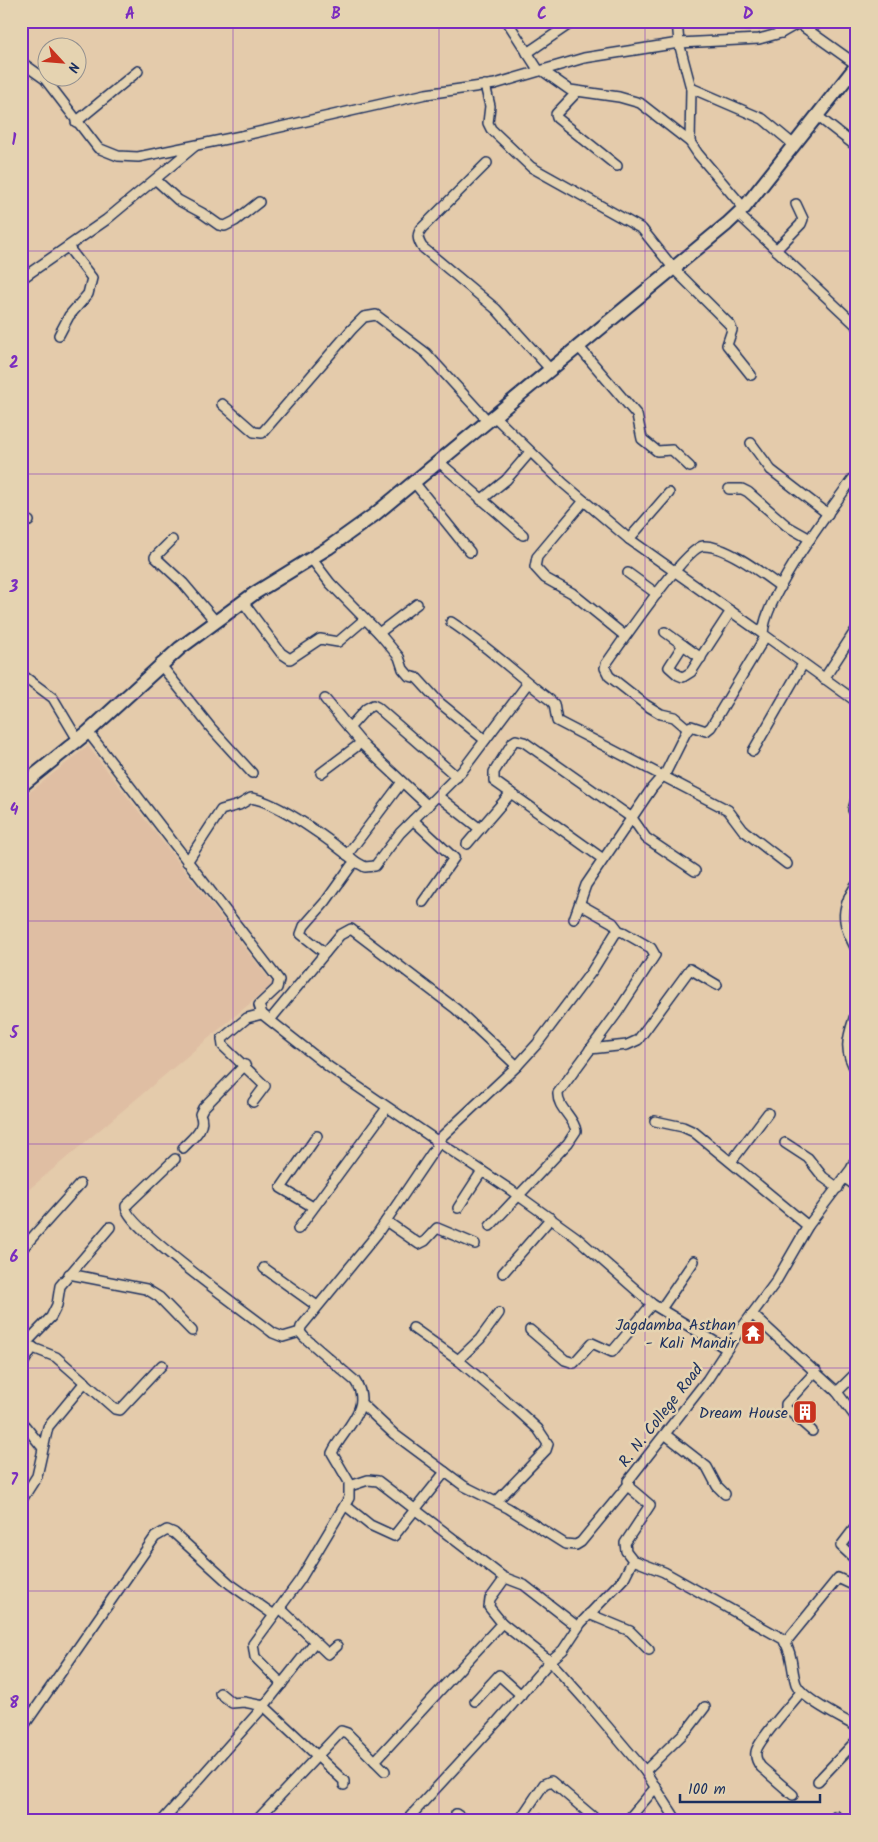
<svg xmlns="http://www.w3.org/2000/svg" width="878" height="1842" font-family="Kalam,sans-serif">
<rect width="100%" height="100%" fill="#e4cbab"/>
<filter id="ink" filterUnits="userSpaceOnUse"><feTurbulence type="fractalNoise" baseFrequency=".02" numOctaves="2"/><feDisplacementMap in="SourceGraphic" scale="10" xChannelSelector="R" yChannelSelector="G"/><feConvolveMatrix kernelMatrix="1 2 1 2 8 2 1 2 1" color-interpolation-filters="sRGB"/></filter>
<g filter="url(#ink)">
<polygon fill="#dfbea3" points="88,746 273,984 21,1196 21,799"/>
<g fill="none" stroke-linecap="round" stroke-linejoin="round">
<defs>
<g id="minor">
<polyline points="507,21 539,71"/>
<polyline points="677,21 679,43 691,88 690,142 698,154 744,208"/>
<polyline points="776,21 781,33"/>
<polyline points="798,23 857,65"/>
<polyline points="527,53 574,21"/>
<polyline points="21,62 45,79 98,148 118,156 138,157 241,136 426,94 495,84 584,58 679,43 759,39 781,33 802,21"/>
<polyline points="543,71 570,90 619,97 640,103 690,142"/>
<polyline points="485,85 490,106 488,123 491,129 531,167 642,229 674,269 730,325 732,330 727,345 751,375"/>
<polyline points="691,88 763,119 793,144"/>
<polyline points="577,92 556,114 557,118 617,166"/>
<polyline points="816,115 857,147"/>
<polyline points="76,122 138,71"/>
<path d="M 487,163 L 422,228 C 416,235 418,240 422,247 L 496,309 L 550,369"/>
<polyline points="156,180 178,200 202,213 219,225 225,226 235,221 259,202"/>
<polyline points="738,214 857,326"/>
<polyline points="776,250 801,224 803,219 796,204"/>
<polyline points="21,279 106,220 195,146"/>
<polyline points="59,335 69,316 88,294 92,278 68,247"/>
<polyline points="578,346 637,415 642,439 657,451 672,450 690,467"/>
<polyline points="222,404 254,432 262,433 352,329 364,317 376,315 426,353 488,421"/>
<polyline points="494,416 563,483 629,539 763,634"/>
<polyline points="751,443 771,470 828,514"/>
<polyline points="438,461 523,535"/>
<path d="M 857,473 C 832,508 765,594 763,634 L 857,702"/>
<polyline points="413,481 470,552"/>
<polyline points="729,489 742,489 748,492 787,526 810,539"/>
<polyline points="481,500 506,480 530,452"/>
<polyline points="584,501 537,557 535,567 545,578 572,593 625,636"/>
<polyline points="21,518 29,521"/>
<polyline points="629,539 669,493"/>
<polyline points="172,540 155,557 183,583 216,622"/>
<polyline points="311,558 330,583 379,633 399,657 403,669 409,676 417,678 440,703 485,740"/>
<polyline points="628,573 657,594"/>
<polyline points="243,602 281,653 290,659 320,639 338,642 365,619"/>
<path d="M 451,622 C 486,645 516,674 550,700 L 554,704 L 557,721 L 728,810 L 743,830 L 787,864"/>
<polyline points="665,632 701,658"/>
<polyline points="379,633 417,604"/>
<polyline points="683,645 669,667 678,675 683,677 691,672 731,611"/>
<polyline points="160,664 211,728 252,773"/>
<polyline points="21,674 53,698 78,740"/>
<polyline points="824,679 857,628"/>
<polyline points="325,699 365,747 428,806"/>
<polyline points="349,728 366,709 373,705 377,707 457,777"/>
<path d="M 688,729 L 674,717 L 661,714 L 646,705 L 609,676 L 605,668 L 606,664 C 619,646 686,547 703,546 C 726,545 763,574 781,587"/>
<path d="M 88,732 L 279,980 L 277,988 L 259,1005 L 262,1014 L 329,1067 L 437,1141 L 436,1147 L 377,1234 L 301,1327 L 300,1332 L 304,1337 L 355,1381 C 374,1408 343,1429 332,1453 L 349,1482 L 349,1498 L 300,1580 L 253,1644 L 255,1657 L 282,1684"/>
<polyline points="753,751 803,664"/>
<polyline points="321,773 361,743"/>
<polyline points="438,796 480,829"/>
<polyline points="857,796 853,810 857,817"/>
<polyline points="413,820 454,858 423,902"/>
<polyline points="467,844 511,793"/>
<polyline points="347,855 402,782"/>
<polyline points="603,859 494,781 494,772 513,742 516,740 524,742 632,818 646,838 695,871"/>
<path d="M 187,862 L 221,810 L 239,805 L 251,798 C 279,802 334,843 356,862"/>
<path d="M 857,884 C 838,911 843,924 857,951"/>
<polyline points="849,897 857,903"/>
<polyline points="581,905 613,923 619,931"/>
<polyline points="574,919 586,885 652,788 666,772 686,732 691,726 706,731 711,727 765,637"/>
<polyline points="325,953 301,934 304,926 326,901 351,866 356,862 365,867 375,866 400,833 462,771 528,683"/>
<path d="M 857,1009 C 849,1035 841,1048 857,1072"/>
<polyline points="270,1020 340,935 351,929 456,1009 517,1066"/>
<polyline points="590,1049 627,1045 638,1040 690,969 717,985"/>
<polyline points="253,1102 265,1086 223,1046 222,1039 247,1018 262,1014"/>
<polyline points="655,1121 683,1127 694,1132 808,1226"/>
<polyline points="785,1143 808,1158 823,1177 838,1188"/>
<path d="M 183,1148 C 192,1138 207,1128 200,1114 L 203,1108 L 245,1065"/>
<path d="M 175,1159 L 129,1203 L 126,1206 C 123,1225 252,1316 273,1333 L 283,1337 L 300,1332"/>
<polyline points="731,1162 768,1113"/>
<polyline points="845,1178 857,1187"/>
<polyline points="313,1207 281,1188 317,1136"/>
<polyline points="458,1208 482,1171"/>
<polyline points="386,1221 419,1244 425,1241 437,1228 475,1244"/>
<path d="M 490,1226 L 568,1143 L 576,1131 C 574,1117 557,1108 558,1093 L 617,1013 L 655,955 L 651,948 L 623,932 L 619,931 L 615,934 L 592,971 L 537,1044 L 517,1066 L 437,1141 L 512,1191 L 576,1237 L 652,1304 L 727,1349"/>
<polyline points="298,1229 387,1108"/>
<polyline points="21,1250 80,1184"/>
<polyline points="264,1268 317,1306"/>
<polyline points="503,1273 551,1218"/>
<polyline points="69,1274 146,1289 159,1297 192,1331"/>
<polyline points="661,1309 694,1261"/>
<polyline points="752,1314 837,1392 857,1419"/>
<polyline points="413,1328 458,1360 515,1408 538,1429 548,1444 546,1450 497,1501"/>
<polyline points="530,1330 565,1360 574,1363 592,1343 612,1352 652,1304"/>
<polyline points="23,1344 56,1357 115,1409 120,1410 162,1365"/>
<polyline points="21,1345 29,1340 51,1317 57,1305 60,1286 110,1227"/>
<polyline points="458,1360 480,1339 499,1313"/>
<polyline points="21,1367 33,1347"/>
<polyline points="837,1392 857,1372"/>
<polyline points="362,1404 394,1434 464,1486 508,1508 565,1544 576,1545 581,1542 628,1485"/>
<polyline points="21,1421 42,1447"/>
<polyline points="812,1431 786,1408 786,1404 816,1371"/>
<polyline points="666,1435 707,1467 717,1486 725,1494"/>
<polyline points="350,1486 368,1480 378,1481 503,1577 503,1581 490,1599 489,1607 502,1623 550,1661 585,1700 645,1771 677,1821"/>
<polyline points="21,1501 37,1476 48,1427 85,1382"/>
<polyline points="345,1505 370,1525 394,1536 445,1472"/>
<polyline points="857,1525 841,1546 857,1561"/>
<path d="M 633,1560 L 664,1572 L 783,1639 C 793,1653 791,1668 796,1684 C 802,1699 842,1718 857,1727"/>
<polyline points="503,1577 524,1585 578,1627"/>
<polyline points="280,1608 328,1654 337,1646"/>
<polyline points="589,1614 630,1631 649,1650"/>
<polyline points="785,1643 838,1578 857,1587"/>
<polyline points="220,1693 232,1703 244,1702 264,1706 344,1781 344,1785"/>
<polyline points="475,1701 499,1675 521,1695"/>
<polyline points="21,1730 155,1537 167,1530 174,1533 230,1584 274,1615"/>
<polyline points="375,1761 502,1623"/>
<polyline points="645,1771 689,1728 705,1707"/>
<polyline points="818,1781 857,1740"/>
<path d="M 793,1795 L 761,1767 C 757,1762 755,1758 756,1752 C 757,1742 792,1703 801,1692"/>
<polyline points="456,1814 466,1821"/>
<polyline points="539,1819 541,1821"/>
<polyline points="162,1821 264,1706 314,1643"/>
<polyline points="256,1821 341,1731 347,1733 385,1771"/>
<polyline points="406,1821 496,1723 550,1661 563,1650 581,1623 624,1578 633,1560 626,1551 625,1543 650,1505 630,1488 628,1481 707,1380 735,1337 775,1283 808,1226 851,1169 857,1157"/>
<polyline points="519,1821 544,1784 551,1781 598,1821"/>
<polyline points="627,1821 656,1787"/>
<polyline points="832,1821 836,1816"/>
</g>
<polyline id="secondary" points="21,786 88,732 180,648 255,593 328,548 374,515 727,224 744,208 857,65"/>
</defs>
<use href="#minor" stroke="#1b2f5e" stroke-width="12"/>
<use href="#secondary" stroke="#1b2f5e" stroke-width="16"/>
<use href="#minor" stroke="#e5d3b1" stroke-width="9"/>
<use href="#secondary" stroke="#e5d3b1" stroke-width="12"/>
</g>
</g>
<path fill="none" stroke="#7b2cbf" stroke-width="1" stroke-opacity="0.55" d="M 233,21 L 233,1821M 439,21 L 439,1821M 645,21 L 645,1821M 21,251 L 857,251M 21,474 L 857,474M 21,698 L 857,698M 21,921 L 857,921M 21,1144 L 857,1144M 21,1368 L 857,1368M 21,1591 L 857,1591"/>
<defs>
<symbol id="temple-square" viewBox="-11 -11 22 22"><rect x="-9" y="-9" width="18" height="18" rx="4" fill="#c8321e" stroke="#e5d3b1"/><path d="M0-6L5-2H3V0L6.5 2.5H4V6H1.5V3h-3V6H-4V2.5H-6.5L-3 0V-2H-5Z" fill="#fff"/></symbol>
<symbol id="building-square" viewBox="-11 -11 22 22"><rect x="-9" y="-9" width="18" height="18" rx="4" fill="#c8321e" stroke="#e5d3b1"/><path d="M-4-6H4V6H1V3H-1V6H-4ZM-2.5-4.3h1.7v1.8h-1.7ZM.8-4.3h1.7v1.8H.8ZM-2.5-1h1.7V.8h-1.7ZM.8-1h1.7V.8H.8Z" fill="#fff"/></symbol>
</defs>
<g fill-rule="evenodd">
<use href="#temple-square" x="739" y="1319" width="28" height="28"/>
<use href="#building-square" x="791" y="1398" width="28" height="28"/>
</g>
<g text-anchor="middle" stroke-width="5" stroke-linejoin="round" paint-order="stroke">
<g font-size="16" fill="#1b2f5e" stroke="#e5d3b1" text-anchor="end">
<text x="736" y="1330">Jagdamba Asthan<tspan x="736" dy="18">- Kali Mandir</tspan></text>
<text x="788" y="1418">Dream House</text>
</g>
<g font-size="16" fill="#1b2f5e" stroke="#e5d3b1">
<text transform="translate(660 1415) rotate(-52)" y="6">R. N. College Road</text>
</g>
</g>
<rect width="878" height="1842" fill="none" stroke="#e5d3b1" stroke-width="55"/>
<g transform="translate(62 62) rotate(116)"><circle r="24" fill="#e5d3b1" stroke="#949190"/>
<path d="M0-4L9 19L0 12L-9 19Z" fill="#c8321e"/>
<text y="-8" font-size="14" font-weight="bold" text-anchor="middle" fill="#1b2f5e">N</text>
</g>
<path d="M680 1794v8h140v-8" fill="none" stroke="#1b2f5e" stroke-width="2.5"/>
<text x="688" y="1794" font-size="15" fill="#1b2f5e" stroke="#e5d3b1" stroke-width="4" paint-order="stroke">100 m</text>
<rect x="28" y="28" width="822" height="1786" fill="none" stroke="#7b2cbf" stroke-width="2"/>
<g font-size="16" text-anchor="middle" font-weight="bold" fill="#7b2cbf">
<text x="130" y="19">A</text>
<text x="336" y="19">B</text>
<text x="542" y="19">C</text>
<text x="748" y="19">D</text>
<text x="14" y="145">1</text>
<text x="14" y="368">2</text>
<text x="14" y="592">3</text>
<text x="14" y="815">4</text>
<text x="14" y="1038">5</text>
<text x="14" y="1262">6</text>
<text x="14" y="1485">7</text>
<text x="14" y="1708">8</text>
</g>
</svg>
